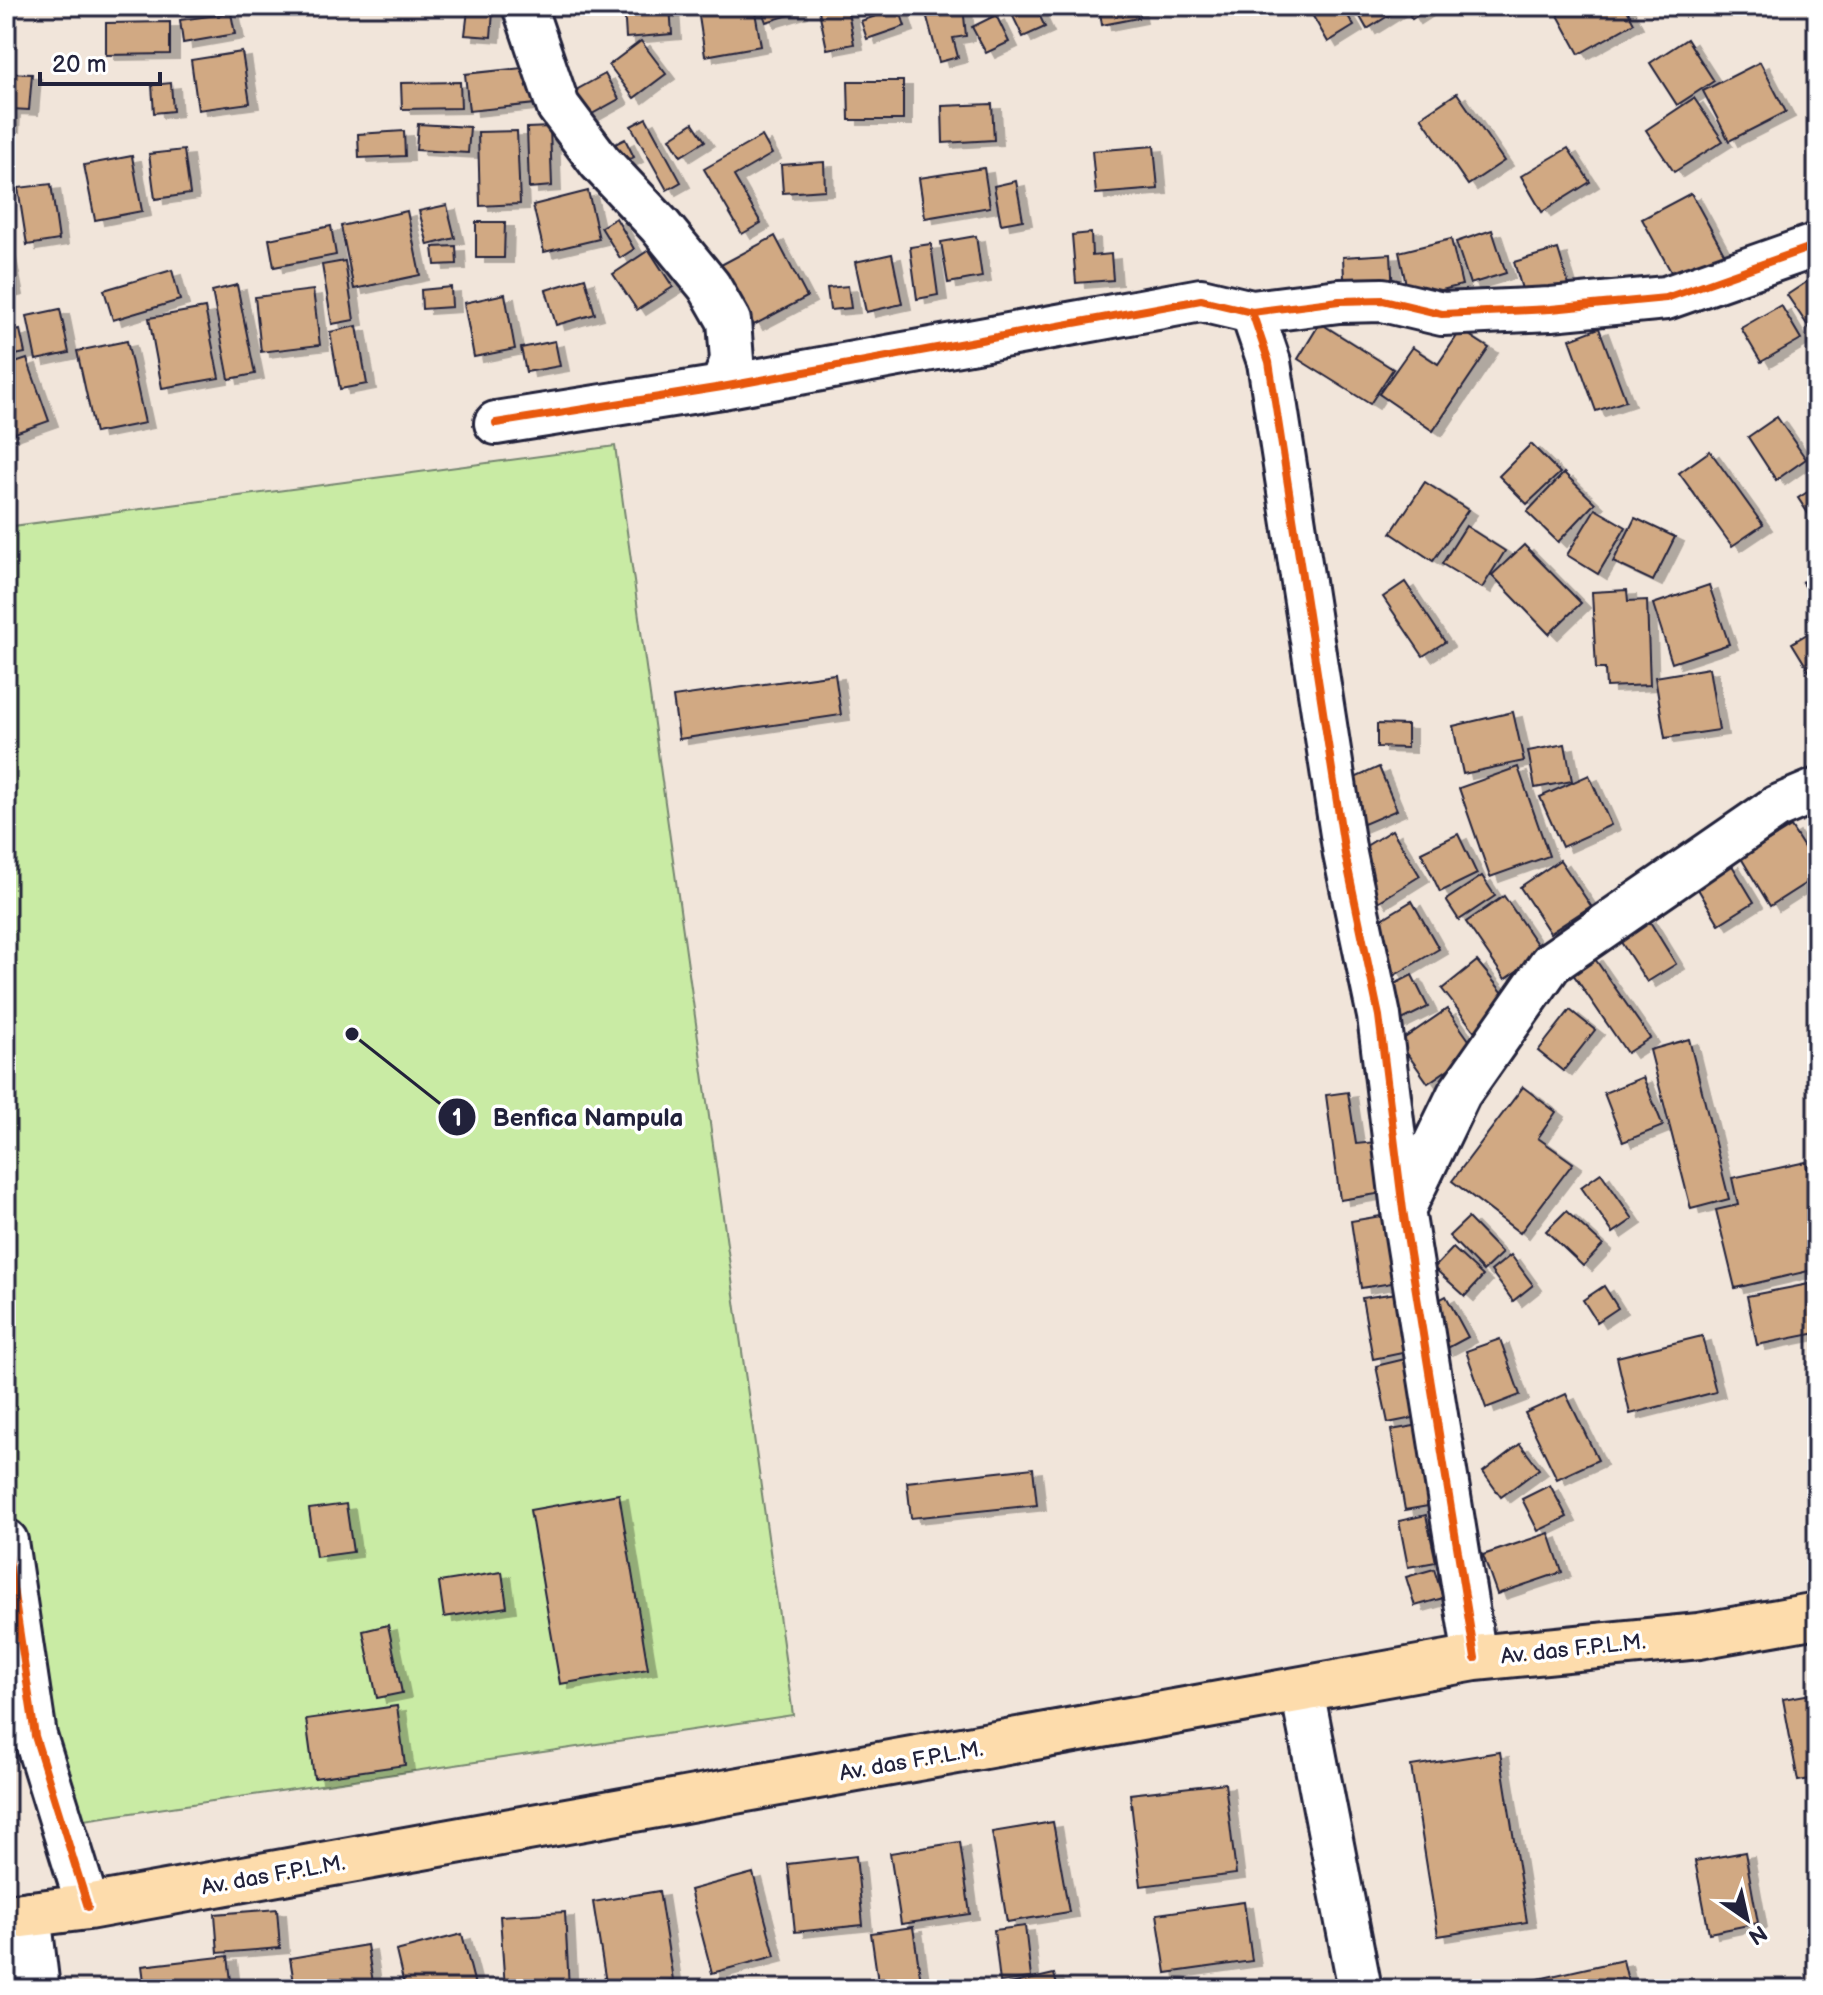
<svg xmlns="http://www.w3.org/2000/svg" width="1823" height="1995" font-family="'Balsamiq Sans',sans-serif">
<defs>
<filter id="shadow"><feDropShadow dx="9" dy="5" stdDeviation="0" flood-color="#0004"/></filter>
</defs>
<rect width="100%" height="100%" fill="#f1e5da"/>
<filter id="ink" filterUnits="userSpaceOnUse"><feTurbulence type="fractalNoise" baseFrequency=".0125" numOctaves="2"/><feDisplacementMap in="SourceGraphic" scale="16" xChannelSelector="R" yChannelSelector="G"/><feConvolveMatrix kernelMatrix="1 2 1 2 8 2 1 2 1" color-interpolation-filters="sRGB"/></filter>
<g filter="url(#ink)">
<polygon fill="#c9eba4" stroke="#768670" stroke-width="2" points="615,446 793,1715 84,1820 35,1736 6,1541 6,527"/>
<g fill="#d1a983" stroke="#22223b" stroke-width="2" filter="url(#shadow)">
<polygon points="172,6 206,6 206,11 173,14"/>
<polygon points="624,6 670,6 672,34 626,38"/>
<polygon points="721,6 754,6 761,46 705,56 698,10"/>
<polygon points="778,6 797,6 799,12 766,22 762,11"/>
<polygon points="818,6 847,6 854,44 827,49"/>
<polygon points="924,6 963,6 966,36 953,38 958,57 939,62"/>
<polygon points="1008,6 1035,6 1045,27 1023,37"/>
<polygon points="1099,6 1136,6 1138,18 1102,25"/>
<polygon points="1307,6 1342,6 1354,26 1328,42"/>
<polygon points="1354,6 1393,6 1396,11 1367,29"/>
<polygon points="1404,6 1432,6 1412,19"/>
<polygon points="1553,6 1625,6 1634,23 1579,54"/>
<polygon points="899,8 905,26 867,39 861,21"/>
<polygon points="468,10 493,12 491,37 465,35"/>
<polygon points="231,13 235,34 183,43 180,20"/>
<polygon points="996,15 1009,42 986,53 972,27"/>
<polygon points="170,22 170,54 106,55 106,23"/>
<polygon points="1687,39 1714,81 1677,105 1650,63"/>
<polygon points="641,41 666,74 634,98 609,65"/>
<polygon points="242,52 250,103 198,110 191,60"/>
<polygon points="1760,62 1786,112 1729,141 1703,91"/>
<polygon points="532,67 535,104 469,111 465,74"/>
<polygon points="6,73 32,74 29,110 11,109 10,127 6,127"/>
<polygon points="605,74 619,99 583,119 569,94"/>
<polygon points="848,81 903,81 903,120 849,120"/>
<polygon points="460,82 461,108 402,109 401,83"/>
<polygon points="171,83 173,111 154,113 152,85"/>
<polygon points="1457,93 1504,161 1468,185 1421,117"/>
<polygon points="1694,98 1723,141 1674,172 1646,130"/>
<polygon points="992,104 994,140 943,143 942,106"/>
<polygon points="646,118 681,182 667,190 631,126"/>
<polygon points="693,123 705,141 681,156 670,138"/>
<polygon points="418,124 470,127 468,153 416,150"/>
<polygon points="550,127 552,186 529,188 527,128"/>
<polygon points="404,131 405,156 359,158 358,134"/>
<polygon points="517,131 520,204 480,206 478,132"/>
<polygon points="762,136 772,154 734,176 761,223 742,234 704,169"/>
<polygon points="625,139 634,157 618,165 609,147"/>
<polygon points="1154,146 1158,189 1096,194 1092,151"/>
<polygon points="1568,148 1590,182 1542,212 1521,176"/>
<polygon points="184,150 190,194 155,199 149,154"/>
<polygon points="132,156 142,211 95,220 84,165"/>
<polygon points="824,162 825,190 783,193 781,165"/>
<polygon points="984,168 990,207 925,218 919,178"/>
<polygon points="1016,181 1023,220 1001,224 994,186"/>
<polygon points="51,184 59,240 27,245 18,188"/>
<polygon points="588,191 599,239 544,252 533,205"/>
<polygon points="1691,193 1730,264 1681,290 1642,219"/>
<polygon points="447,205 455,238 428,245 419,211"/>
<polygon points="407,211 420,275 354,289 341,226"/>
<polygon points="616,218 634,249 620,258 601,227"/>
<polygon points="476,222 505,222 504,258 476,258"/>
<polygon points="331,226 336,255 274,267 269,239"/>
<polygon points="1492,230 1506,273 1470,284 1456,242"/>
<polygon points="1091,233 1092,256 1111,254 1113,280 1076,283 1072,235"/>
<polygon points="775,236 807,297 754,325 721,265"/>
<polygon points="976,236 982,277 948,283 941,242"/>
<polygon points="1451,239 1462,285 1409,298 1399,252"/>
<polygon points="931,244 938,295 917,299 910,247"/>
<polygon points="456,246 457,264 435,265 433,247"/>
<polygon points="6,248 14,290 6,292"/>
<polygon points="1558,249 1571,292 1527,306 1514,262"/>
<polygon points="649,250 673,287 637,310 613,274"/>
<polygon points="892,254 902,304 866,312 855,262"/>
<polygon points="1391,254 1393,295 1345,298 1343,257"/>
<polygon points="345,261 354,320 332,324 322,265"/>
<polygon points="172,270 180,300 113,320 104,290"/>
<polygon points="1817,275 1817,325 1810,329 1787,295"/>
<polygon points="585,278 595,314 556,325 546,290"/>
<polygon points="237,285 255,374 229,379 212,291"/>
<polygon points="848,286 851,308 830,310 827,288"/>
<polygon points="451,287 452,307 422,309 421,290"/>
<polygon points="313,290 320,345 261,352 255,297"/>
<polygon points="505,294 515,349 474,357 464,303"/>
<polygon points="1781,305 1801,339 1761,362 1741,328"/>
<polygon points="205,308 219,378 162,388 149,318"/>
<polygon points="60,309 69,353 36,360 27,316"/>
<polygon points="1320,323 1393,369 1370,404 1298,359"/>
<polygon points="357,326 367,384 340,389 330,332"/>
<polygon points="1599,328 1626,401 1596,411 1570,339"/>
<polygon points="20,330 25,353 6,357 6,333"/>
<polygon points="1461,330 1489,348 1433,431 1379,394 1412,347 1438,364"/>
<polygon points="127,341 145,423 95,433 77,351"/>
<polygon points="555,341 560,366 526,372 521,348"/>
<polygon points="27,359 49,421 6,436 6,366"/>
<polygon points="1777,417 1806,459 1776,480 1748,437"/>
<polygon points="1531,444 1560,473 1527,504 1499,476"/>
<polygon points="1710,451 1763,525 1732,546 1679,473"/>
<polygon points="1564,473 1595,503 1558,542 1527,512"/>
<polygon points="1425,482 1468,510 1433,561 1391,533"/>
<polygon points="1817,486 1817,527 1798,498"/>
<polygon points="1595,509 1626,527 1598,574 1567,555"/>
<polygon points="1635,518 1675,537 1653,581 1613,562"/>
<polygon points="1466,526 1505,551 1482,588 1442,564"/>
<polygon points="1524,545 1581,603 1549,634 1492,575"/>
<polygon points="1817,572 1817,603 1802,582"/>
<polygon points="1405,582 1445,642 1423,656 1383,597"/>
<polygon points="1709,585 1729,644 1672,663 1653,604"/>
<polygon points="1627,590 1628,601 1647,600 1650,685 1606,687 1605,669 1596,669 1592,592"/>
<polygon points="1817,628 1817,677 1814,679 1792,643"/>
<polygon points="1709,668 1719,730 1665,738 1655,677"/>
<polygon points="835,674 841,715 679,739 673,697"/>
<polygon points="1513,712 1524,761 1463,774 1453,726"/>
<polygon points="1377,724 1407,725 1407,748 1377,747"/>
<polygon points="1565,744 1572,781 1535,788 1528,751"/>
<polygon points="1379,767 1397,810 1357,827 1339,785"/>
<polygon points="1518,767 1549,856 1490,877 1459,788"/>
<polygon points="1589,775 1611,825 1562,847 1540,797"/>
<polygon points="1791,827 1817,868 1817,876 1770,906 1741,858"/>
<polygon points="1392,830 1420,876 1378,902 1350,856"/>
<polygon points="1458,834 1477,874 1440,892 1421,852"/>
<polygon points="1560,860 1591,906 1550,933 1520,887"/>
<polygon points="1730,862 1754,902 1719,924 1695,884"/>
<polygon points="1482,876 1495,896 1459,920 1446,900"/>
<polygon points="1504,896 1543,953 1505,979 1466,922"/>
<polygon points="1412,901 1439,949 1395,975 1367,928"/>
<polygon points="1647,917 1676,964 1647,982 1617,936"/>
<polygon points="1593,956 1650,1038 1627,1053 1571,971"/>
<polygon points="1477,961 1512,1004 1476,1033 1442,989"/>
<polygon points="1412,975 1428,1007 1394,1024 1379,992"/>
<polygon points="1447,1009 1476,1050 1428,1083 1399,1042"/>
<polygon points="1570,1010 1595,1030 1563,1071 1538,1051"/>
<polygon points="1689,1039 1729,1199 1691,1209 1650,1050"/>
<polygon points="1643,1077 1663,1126 1623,1142 1604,1093"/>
<polygon points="1523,1087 1556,1112 1538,1138 1573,1163 1520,1233 1452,1181"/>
<polygon points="1348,1092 1356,1144 1376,1142 1383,1193 1340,1200 1326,1095"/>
<polygon points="1806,1162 1817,1212 1817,1269 1735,1288 1716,1210 1738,1205 1732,1178"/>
<polygon points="1601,1173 1633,1219 1613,1233 1581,1187"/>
<polygon points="1566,1211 1603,1245 1583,1266 1546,1231"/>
<polygon points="1387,1215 1398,1282 1361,1288 1351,1221"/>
<polygon points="1468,1218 1502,1253 1483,1271 1449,1236"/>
<polygon points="1453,1248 1483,1276 1465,1296 1434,1268"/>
<polygon points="1511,1255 1533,1285 1513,1301 1491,1271"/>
<polygon points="1809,1284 1817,1333 1757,1345 1747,1296"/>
<polygon points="1604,1286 1618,1308 1597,1322 1583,1300"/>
<polygon points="1397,1293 1407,1352 1373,1359 1362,1298"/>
<polygon points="1446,1296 1468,1337 1444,1350 1422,1309"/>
<polygon points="1702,1336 1716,1392 1630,1414 1617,1357"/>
<polygon points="1500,1339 1520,1395 1486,1408 1466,1351"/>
<polygon points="1405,1359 1418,1417 1388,1423 1376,1366"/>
<polygon points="1566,1394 1598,1460 1557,1479 1525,1413"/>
<polygon points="1420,1425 1434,1505 1405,1510 1391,1430"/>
<polygon points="1520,1444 1539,1469 1501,1497 1483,1472"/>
<polygon points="1033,1468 1037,1505 911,1518 907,1482"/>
<polygon points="1550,1485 1567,1517 1538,1531 1522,1499"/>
<polygon points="619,1494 648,1669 560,1684 530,1510"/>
<polygon points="346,1504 353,1552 316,1557 309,1509"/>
<polygon points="1426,1515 1436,1562 1408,1567 1399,1521"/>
<polygon points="1549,1533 1562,1572 1497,1594 1483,1555"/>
<polygon points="1434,1569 1443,1598 1415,1606 1406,1577"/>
<polygon points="502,1572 507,1607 444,1617 439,1582"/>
<polygon points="388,1625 402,1693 377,1698 363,1631"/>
<polygon points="1817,1693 1817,1778 1798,1781 1783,1699"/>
<polygon points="397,1706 405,1765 314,1778 306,1719"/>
<polygon points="1500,1752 1527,1922 1438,1936 1411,1766"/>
<polygon points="1225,1783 1236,1874 1141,1886 1130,1794"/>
<polygon points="1053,1822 1069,1912 1007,1922 992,1832"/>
<polygon points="960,1842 970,1914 901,1924 890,1853"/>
<polygon points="1745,1852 1758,1923 1709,1933 1695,1861"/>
<polygon points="856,1856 863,1925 795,1932 788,1864"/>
<polygon points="753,1873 775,1956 712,1973 690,1890"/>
<polygon points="659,1891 673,1980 621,1989 607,1989 593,1902"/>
<polygon points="1244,1902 1252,1961 1166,1973 1157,1914"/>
<polygon points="277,1909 280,1948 218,1953 215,1914"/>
<polygon points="565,1912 569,1989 505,1989 500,1916"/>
<polygon points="1025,1926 1031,1978 1000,1982 994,1930"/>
<polygon points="913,1927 922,1989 879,1989 871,1933"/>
<polygon points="462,1934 476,1989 405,1989 396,1951"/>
<polygon points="367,1945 374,1989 295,1989 290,1958"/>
<polygon points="228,1956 232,1989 145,1989 142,1966"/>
<polygon points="1623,1960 1630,1989 1494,1989"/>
<polygon points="1054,1974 1058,1989 1003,1989 1002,1986"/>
</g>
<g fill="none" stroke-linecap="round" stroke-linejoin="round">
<defs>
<g id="street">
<polyline points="524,6 558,106 600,162 660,226 709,286 729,321 732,360 722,387"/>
<polyline points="1252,312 1269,362 1345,854 1379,1016 1403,1210 1475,1658"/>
<polyline points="496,423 722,387 1201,300 1252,312 1339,301 1383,300 1442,314 1551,309 1666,298 1817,245"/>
<polyline points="1403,1210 1459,1094 1551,963 1777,807 1817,790"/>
<polyline points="6,1541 35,1736 88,1907"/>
<polyline points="1302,1690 1360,1989"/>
<polyline points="29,1913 38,1989"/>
</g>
<polyline id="primary" points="6,1917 88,1907 1475,1658 1699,1636 1817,1615"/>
</defs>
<use href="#street" stroke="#22223b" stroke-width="48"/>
<use href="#primary" stroke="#22223b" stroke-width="50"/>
<use href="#street" stroke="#fff" stroke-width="42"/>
<use href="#primary" stroke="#fddcac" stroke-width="44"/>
<defs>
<g id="cycleway">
<polyline points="1252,312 1269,362 1345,854 1379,1016 1403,1210 1475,1658"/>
<polyline points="496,423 722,387 1201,300 1252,312 1339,301 1383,300 1442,314 1551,309 1666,298 1817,245"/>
<polyline points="6,1541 35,1736 88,1907"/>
</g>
</defs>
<use href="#cycleway" stroke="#fff" stroke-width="13"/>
<use href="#cycleway" stroke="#e8590c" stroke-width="8"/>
</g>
</g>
<g text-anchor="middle" stroke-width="7" stroke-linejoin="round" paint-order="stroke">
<g font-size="22" fill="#22223b" stroke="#fff">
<text transform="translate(1573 1648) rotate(-6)" y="8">Av. das F.P.L.M.</text>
<text transform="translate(911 1760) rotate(-10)" y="8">Av. das F.P.L.M.</text>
<text transform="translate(273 1874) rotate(-10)" y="8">Av. das F.P.L.M.</text>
</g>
</g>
<path fill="none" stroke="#22223b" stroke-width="3" d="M352 1034L457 1117"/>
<g fill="#22223b" stroke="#fff" stroke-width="3">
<circle cx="352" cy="1034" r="8"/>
<circle cx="457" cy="1117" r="20"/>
</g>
<g font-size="24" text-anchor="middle" font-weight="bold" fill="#fff">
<text x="457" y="1126">1</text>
</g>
<g font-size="24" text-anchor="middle" font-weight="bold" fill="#22223b" stroke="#fff" stroke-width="7" stroke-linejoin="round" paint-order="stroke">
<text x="588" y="1126">Benfica Nampula</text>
</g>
<rect width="1823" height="1995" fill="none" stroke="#fff" stroke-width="32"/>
<rect x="16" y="16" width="1791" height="1963" fill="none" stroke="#22223b" stroke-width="3" filter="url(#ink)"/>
<g transform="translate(1747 1919) rotate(146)" stroke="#ffffff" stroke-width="6" paint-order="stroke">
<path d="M0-6L14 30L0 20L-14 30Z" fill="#22223b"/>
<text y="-12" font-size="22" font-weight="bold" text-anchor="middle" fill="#22223b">N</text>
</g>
<path d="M40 72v12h120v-12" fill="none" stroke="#22223b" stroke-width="4"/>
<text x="52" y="72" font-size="24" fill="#22223b" stroke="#ffffff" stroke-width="6" paint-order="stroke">20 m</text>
</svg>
